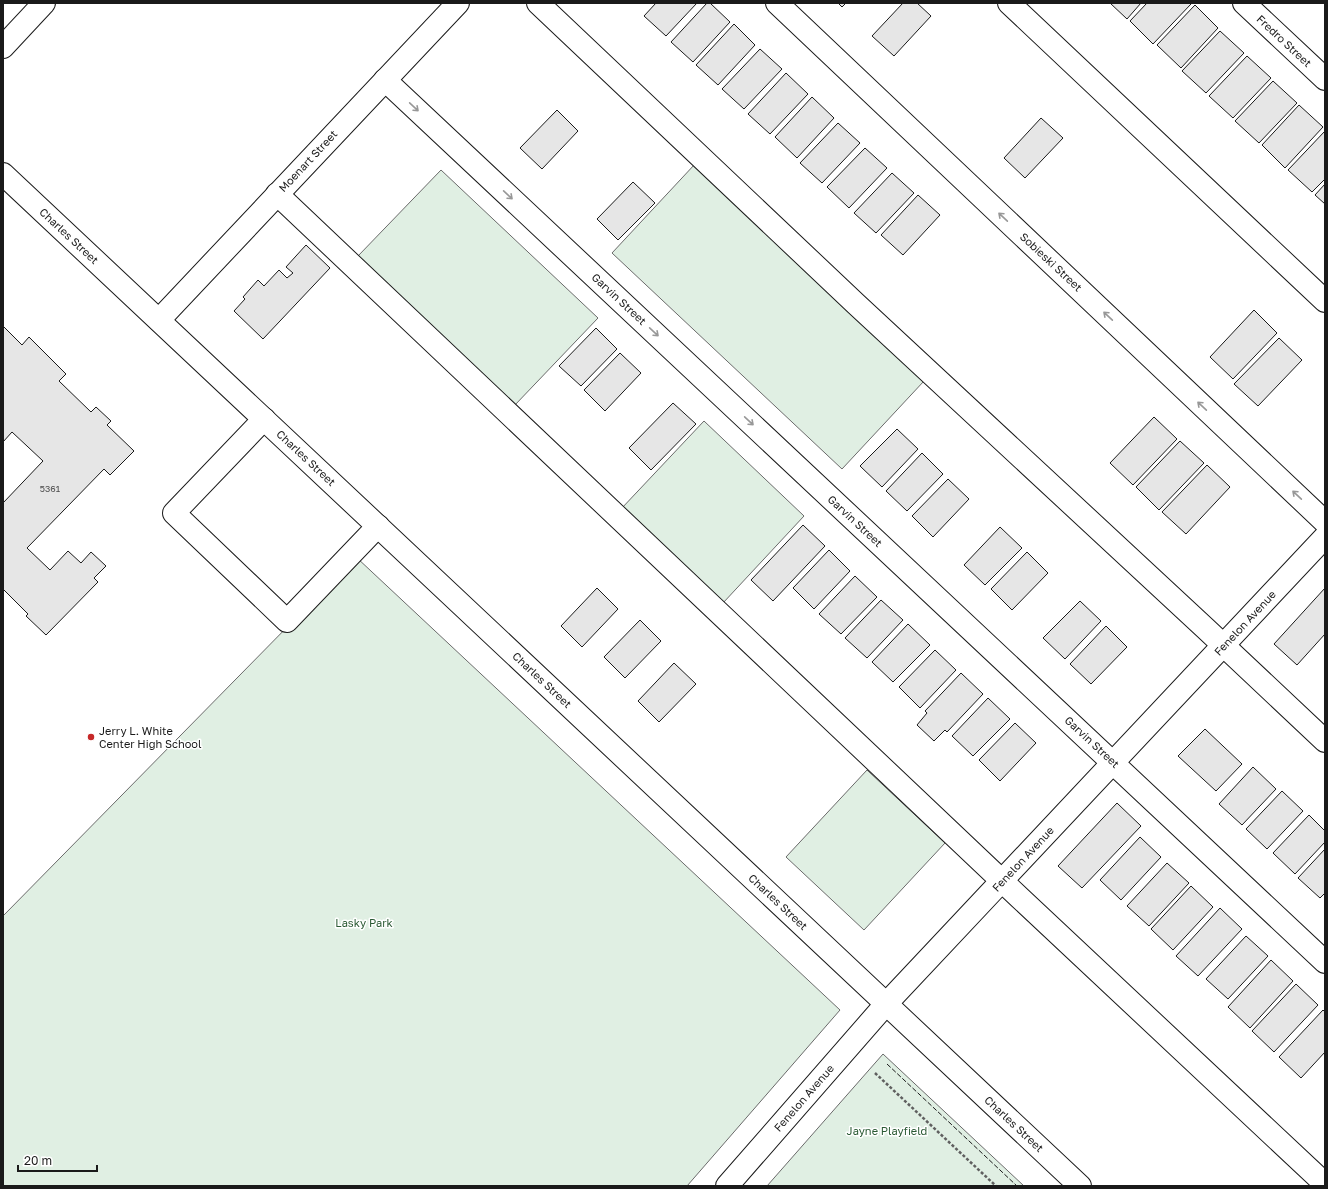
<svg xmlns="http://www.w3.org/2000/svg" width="1328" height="1189" font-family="'Golos Text',sans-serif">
<rect width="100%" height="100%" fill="#fff"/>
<g fill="#e0efe3" stroke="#6a6a6a">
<polygon points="695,164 924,381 842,469 612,253"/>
<polygon points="441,170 598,318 514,406 358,256"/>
<polygon points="704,421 804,516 723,603 621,509"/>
<polygon points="356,557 840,1010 687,1186 3,1186 3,916"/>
<polygon points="867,770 945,843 864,930 786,857"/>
<polygon points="883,1054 1024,1186 767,1186"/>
</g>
<g fill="#e6e6e6" stroke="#1a1a1a">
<polygon points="656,3 697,3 666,36 644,16"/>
<polygon points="707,3 710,3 730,22 693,62 671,42"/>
<polygon points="838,3 846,3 842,7"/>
<polygon points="903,3 917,3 931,16 894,56 872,36"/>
<polygon points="1110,3 1141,3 1127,19"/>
<polygon points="1147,3 1190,3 1191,4 1153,44 1130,21"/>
<polygon points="1195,5 1218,28 1181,68 1157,45"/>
<polygon points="734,24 755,45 718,85 696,65"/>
<polygon points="1220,31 1244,53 1206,93 1182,71"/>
<polygon points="760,49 782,69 744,109 722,89"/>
<polygon points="1247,56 1271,78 1233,118 1209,96"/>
<polygon points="786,73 808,94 770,134 748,114"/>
<polygon points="1273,81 1297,103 1259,143 1235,121"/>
<polygon points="812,97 834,118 797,158 775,137"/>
<polygon points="1299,105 1323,127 1285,168 1262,145"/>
<polygon points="557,110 578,131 542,169 520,148"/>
<polygon points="1041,118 1063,138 1025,178 1004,158"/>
<polygon points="838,123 860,143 822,183 800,163"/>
<polygon points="1325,131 1325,179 1312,192 1288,170"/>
<polygon points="865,148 887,168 849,208 827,187"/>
<polygon points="892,173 914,193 876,233 854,213"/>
<polygon points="633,182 655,203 618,240 597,219"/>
<polygon points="1325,184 1325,204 1315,195"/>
<polygon points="918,195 940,215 903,255 881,235"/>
<polygon points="306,245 330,268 263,339 234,311 245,299 243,297 258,280 264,286 279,270 287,278 293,273 286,267"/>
<polygon points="1254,310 1277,333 1233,379 1210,357"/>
<polygon points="3,326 22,345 29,337 66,374 59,381 91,412 96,407 111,421 107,425 134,451 110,475 104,469 27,548 50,570 68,551 81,563 91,552 106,566 94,578 98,582 46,635 26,616 28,614 3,589 3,503 43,461 12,432 3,442"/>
<polygon points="596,328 617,349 581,386 559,366"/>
<polygon points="1279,338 1302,360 1258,406 1234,384"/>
<polygon points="620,353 641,373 605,411 584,390"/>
<polygon points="673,403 696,424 651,470 629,448"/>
<polygon points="1154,417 1177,439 1133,485 1110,463"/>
<polygon points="897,429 918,449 882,487 860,466"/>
<polygon points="1180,441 1204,463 1159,510 1136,487"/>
<polygon points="922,453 943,474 907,511 886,491"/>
<polygon points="1207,465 1230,487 1186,534 1162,512"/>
<polygon points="948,479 969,499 933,537 912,516"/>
<polygon points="803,525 825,546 773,601 751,580"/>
<polygon points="1000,527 1022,548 985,585 964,565"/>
<polygon points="829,550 850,571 814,609 793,588"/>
<polygon points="1027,552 1048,573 1012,610 991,589"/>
<polygon points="855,576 877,597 841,634 819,614"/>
<polygon points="597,588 618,609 582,647 561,626"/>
<polygon points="1325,588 1325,634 1297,665 1274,644"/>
<polygon points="881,600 903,620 867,658 845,638"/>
<polygon points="1080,601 1101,621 1065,659 1043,638"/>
<polygon points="640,620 661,641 625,678 604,657"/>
<polygon points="908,624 930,645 893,682 872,662"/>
<polygon points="1106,626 1127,647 1091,684 1070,664"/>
<polygon points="935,650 956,670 920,708 899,687"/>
<polygon points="674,663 696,684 659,722 638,701"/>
<polygon points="961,673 983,694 947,732 945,730 934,741 917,725 927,713 925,711"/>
<polygon points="988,698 1010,719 973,756 952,736"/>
<polygon points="1015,723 1036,743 1000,781 979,760"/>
<polygon points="1205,729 1242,764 1216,791 1178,756"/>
<polygon points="1253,767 1276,789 1242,825 1219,804"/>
<polygon points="1282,791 1303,811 1267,849 1246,829"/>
<polygon points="1117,803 1141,826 1082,888 1058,866"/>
<polygon points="1309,815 1325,831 1325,842 1295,874 1273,853"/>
<polygon points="1140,837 1161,857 1121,900 1100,880"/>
<polygon points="1325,849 1325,893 1320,898 1298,878"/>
<polygon points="1167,863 1189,883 1149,926 1127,906"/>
<polygon points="1191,886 1213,907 1173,950 1151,929"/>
<polygon points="1220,908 1242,929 1198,976 1176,956"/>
<polygon points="1246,936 1268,956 1228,999 1206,979"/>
<polygon points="1271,960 1293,981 1250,1028 1228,1007"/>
<polygon points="1296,984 1318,1005 1274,1052 1252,1031"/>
<polygon points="1323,1010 1325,1012 1325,1052 1301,1078 1279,1057"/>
</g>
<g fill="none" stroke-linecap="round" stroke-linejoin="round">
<defs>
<g id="minor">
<polyline points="538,3 856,304 1205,628 1325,741"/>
<polyline points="777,3 1325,522"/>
<polyline points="1009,3 1325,301"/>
<polyline points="1244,3 1325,79"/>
<polyline points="3,47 44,3"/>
<polyline points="385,80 1325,962"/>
<polyline points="3,174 1080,1186"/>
<polyline points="277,194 1020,898 1325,1184"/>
<polyline points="159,320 458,3"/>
<polyline points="264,419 174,513 287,621 378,526"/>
<polyline points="727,1186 886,1004 1325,537"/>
</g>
</defs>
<use href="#minor" stroke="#1a1a1a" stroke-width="24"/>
<polyline stroke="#5f5f5f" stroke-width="2.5" stroke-dasharray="3 2" stroke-linecap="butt" points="875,1073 996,1186"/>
<use href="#minor" stroke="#fff" stroke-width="22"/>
<polyline stroke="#1a1a1a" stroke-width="1" stroke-dasharray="5 2" stroke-linecap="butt" points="887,1064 1017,1186"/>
</g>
<defs><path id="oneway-shaft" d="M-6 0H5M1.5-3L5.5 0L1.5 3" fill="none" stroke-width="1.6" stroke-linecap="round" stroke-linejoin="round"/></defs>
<g stroke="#989898">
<use href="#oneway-shaft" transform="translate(414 107) rotate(43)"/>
<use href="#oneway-shaft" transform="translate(508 195) rotate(43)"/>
<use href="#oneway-shaft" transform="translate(1003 217) rotate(-137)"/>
<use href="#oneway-shaft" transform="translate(1108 316) rotate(-137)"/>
<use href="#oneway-shaft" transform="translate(654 332) rotate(43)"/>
<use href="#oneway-shaft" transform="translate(1202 406) rotate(-137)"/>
<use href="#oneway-shaft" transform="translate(749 421) rotate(43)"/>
<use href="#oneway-shaft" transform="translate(1297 495) rotate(-137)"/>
</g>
<circle fill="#c62828" stroke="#fff" stroke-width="1.5" cx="91" cy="737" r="4"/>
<g text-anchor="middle" stroke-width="3" stroke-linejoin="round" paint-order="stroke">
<g font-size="9" fill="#4d4d4d">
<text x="50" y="492">5361</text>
</g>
<g font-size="11" fill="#1a1a1a" stroke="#fff">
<text transform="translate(1284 41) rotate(43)" y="4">Fredro Street</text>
<text transform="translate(308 161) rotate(-47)" y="4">Moenart Street</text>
<text transform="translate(69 236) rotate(43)" y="4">Charles Street</text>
<text transform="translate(1051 262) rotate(43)" y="4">Sobieski Street</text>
<text transform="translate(619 299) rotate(43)" y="4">Garvin Street</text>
<text transform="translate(306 458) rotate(43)" y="4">Charles Street</text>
<text transform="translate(855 521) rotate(43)" y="4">Garvin Street</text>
<text transform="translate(1245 623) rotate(-47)" y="4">Fenelon Avenue</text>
<text transform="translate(542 680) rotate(43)" y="4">Charles Street</text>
<text transform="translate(1092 742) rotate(43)" y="4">Garvin Street</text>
<text transform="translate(1023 859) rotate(-47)" y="4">Fenelon Avenue</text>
<text transform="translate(778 902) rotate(43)" y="4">Charles Street</text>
<text transform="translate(804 1098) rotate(-49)" y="4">Fenelon Avenue</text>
<text transform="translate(1014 1124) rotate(43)" y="4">Charles Street</text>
</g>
<g font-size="11" fill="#1a1a1a" stroke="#fff" text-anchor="start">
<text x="99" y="735">Jerry L. White<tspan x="99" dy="13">Center High School</tspan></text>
</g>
<g font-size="11" fill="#2b5a34" stroke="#fff">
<text x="364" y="927">Lasky Park</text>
<text x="887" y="1135">Jayne Playfield</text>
</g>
</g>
<rect width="1328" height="1189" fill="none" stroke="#1a1a1a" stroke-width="8"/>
<path d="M18 1165v6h79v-6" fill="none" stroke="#1a1a1a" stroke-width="2"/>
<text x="24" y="1165" font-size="12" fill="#1a1a1a" stroke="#ffffff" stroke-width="3" paint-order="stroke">20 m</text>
</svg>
